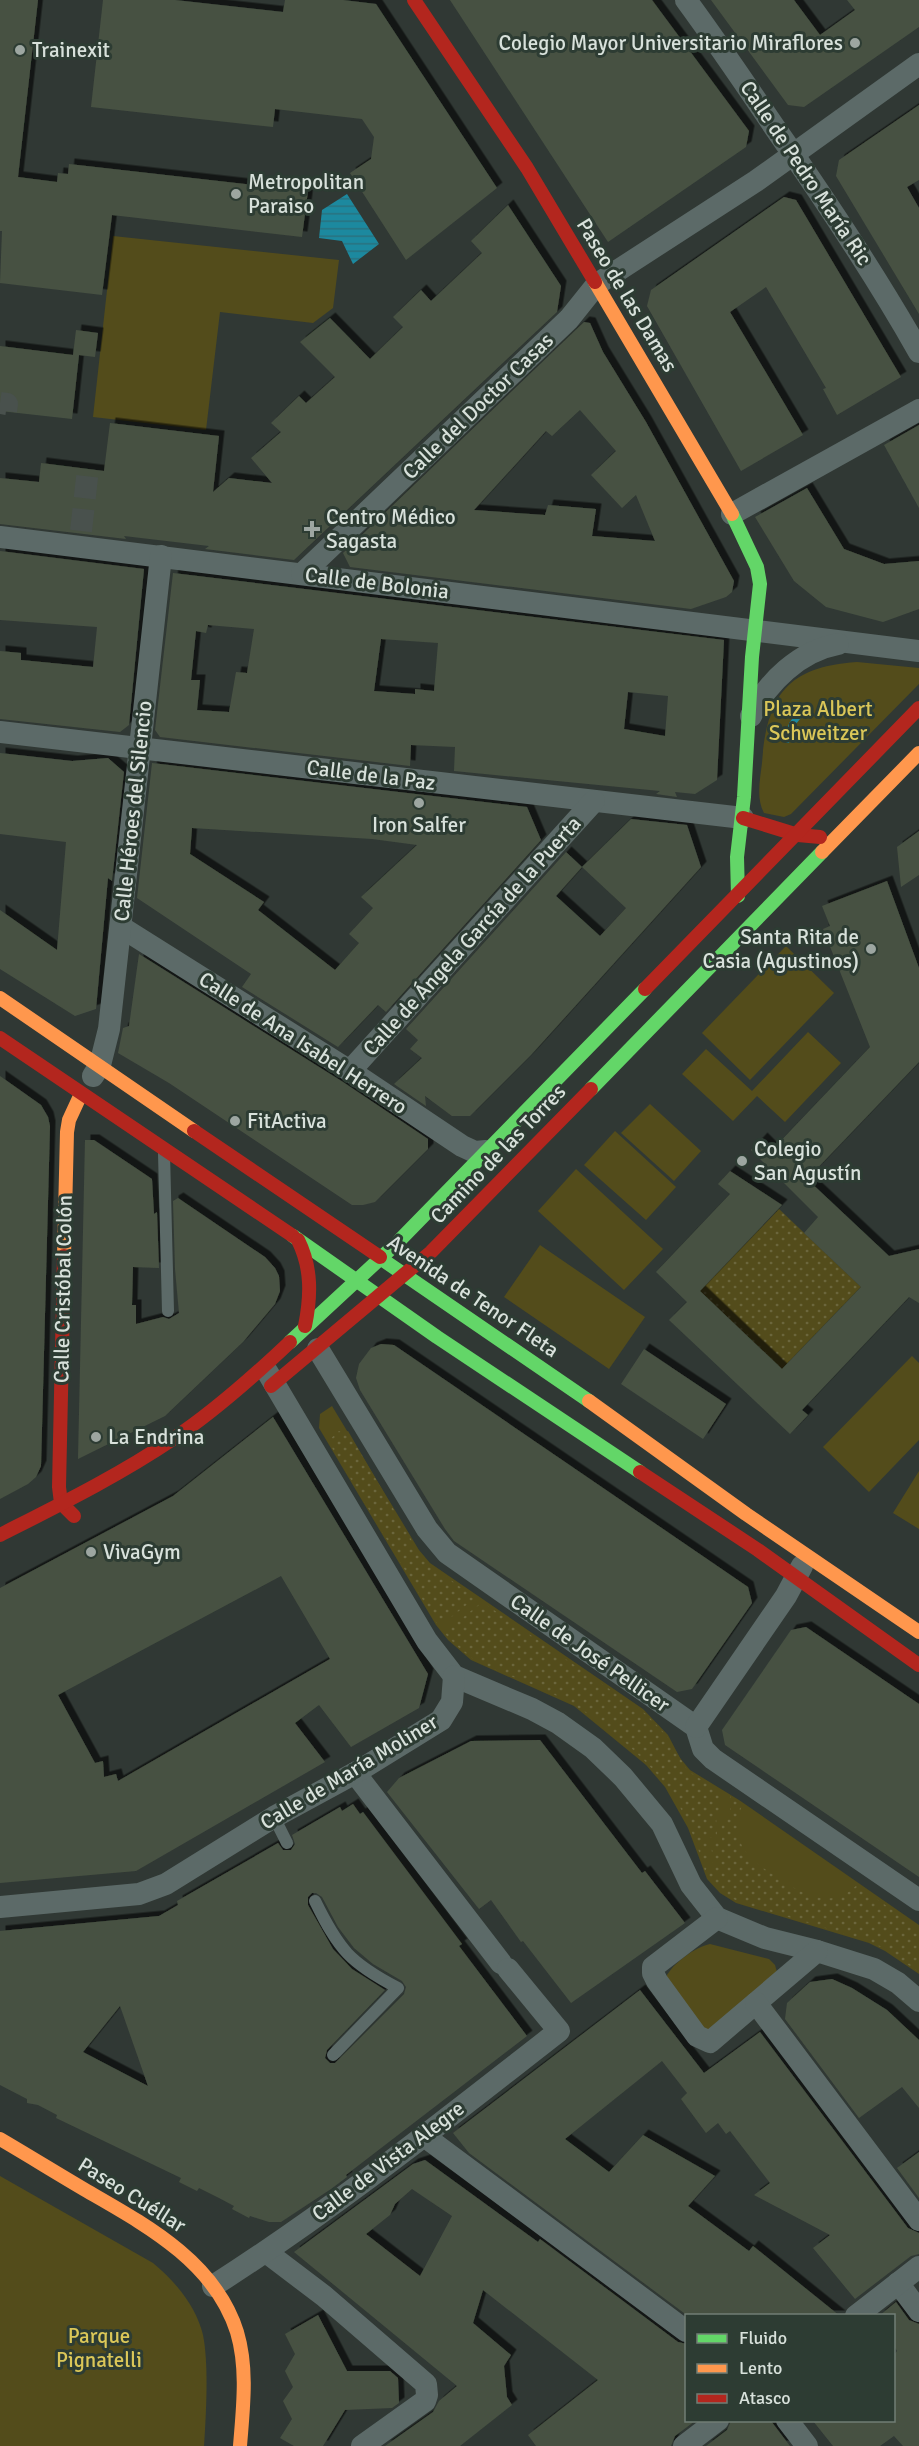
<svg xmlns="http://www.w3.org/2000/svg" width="919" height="2446" font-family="Signika,sans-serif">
<defs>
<pattern id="garden-dots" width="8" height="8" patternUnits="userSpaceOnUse" patternTransform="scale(1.5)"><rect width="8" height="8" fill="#534c1b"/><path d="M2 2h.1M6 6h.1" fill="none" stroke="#6b663c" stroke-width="1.8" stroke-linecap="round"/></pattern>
<pattern id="water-rules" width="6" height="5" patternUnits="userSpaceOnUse" patternTransform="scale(1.5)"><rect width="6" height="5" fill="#1c899f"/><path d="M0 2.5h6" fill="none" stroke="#29717e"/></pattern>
<filter id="shadow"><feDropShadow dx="5.5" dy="-5.5" stdDeviation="0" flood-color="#0009"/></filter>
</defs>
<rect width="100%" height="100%" fill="#303834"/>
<g fill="#534c1b">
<polygon points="113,236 339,260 333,308 313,323 220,312 206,430 93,417"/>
<path d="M 857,662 L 919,668 L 919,684 L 791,814 L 784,817 L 764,813 C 756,798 760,780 762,763 C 767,695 787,667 857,662 Z"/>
<polygon points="786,946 834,993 750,1080 702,1033"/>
<polygon points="808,1032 841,1063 785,1122 757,1096 733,1121 682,1074 706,1049 752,1091"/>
<polygon points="650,1104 701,1151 674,1181 621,1133"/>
<polygon points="615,1131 676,1187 646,1220 584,1165"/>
<polygon points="576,1169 663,1249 624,1290 538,1211"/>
<polygon points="540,1245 645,1317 609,1369 504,1297"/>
<polygon points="912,1356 919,1363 919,1440 869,1492 823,1447"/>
<polygon points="332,1406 419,1550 430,1563 643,1709 668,1735 680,1758 690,1770 739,1800 919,1925 919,1974 885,1951 869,1943 736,1903 720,1893 707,1879 688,1828 665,1787 646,1765 574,1706 471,1660 448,1640 436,1625 319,1428 320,1414"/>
<polygon points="919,1471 919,1529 893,1513"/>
<path d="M 710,1944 L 769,1959 L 775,1965 L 777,1972 L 715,2029 L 705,2030 L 666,1977 C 673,1963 695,1947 710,1944 Z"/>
<path d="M 0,2176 L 153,2263 C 175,2281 196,2306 203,2335 C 209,2365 206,2415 204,2446 L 0,2446 Z"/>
</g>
<g fill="url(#garden-dots)">
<polygon points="779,1209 861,1287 782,1369 700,1291"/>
<polygon points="339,1431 343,1433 348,1431 419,1553 432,1566 475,1598 439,1627 328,1441"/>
<path d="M 482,1602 L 646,1714 L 666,1735 L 688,1771 L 718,1790 L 722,1810 L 716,1814 L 717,1837 L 707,1838 L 709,1864 L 705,1871 C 697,1842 684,1808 665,1784 C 639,1750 594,1714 555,1695 C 531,1682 503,1675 479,1662 C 465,1655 455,1644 444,1633 Z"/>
<path d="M 730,1796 L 742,1805 C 737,1818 736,1833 742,1846 C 750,1861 763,1868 777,1877 C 802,1894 831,1911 857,1885 L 919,1929 L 919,1972 L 883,1948 L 859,1938 L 744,1904 C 730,1898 716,1890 708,1876 L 713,1864 L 711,1842 L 722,1841 L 721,1819 L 730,1814 Z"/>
</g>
<polygon fill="url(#water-rules)" points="347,194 379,244 353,264 342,241 319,238 322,210"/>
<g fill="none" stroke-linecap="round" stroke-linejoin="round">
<polyline stroke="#1c899f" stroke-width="6" points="787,740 792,724 805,708"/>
</g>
<g fill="#475142" fill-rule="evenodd" filter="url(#shadow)">
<polygon points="0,0 38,0 18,177 57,182 58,173 68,174 69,164 308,191 302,237 112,215 102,295 0,283 2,231 0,231"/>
<polygon points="103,0 175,0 283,12 285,0 343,0 376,4 497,188 406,260 350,173 371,159 374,137 362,119 275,109 273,127 91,107"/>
<polygon points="450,0 652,0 749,131 746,147 608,242"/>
<polygon points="711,0 794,0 820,35 855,10 847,0 919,0 919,27 804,107 788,105"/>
<polygon points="919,105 919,180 907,187 919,208 919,314 836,176 839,160"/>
<polygon points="784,197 796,200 901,377 837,415 823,389 826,388 766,287 730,312 803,435 741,471 647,306 651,290"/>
<polygon points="508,205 561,286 557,312 294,560 205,549 209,546 124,536 126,539 0,524 0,478 39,482 41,463 104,471 110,423 219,436 213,492 229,478 272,483 251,458 281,432 271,423 299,396 306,403 335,377 300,342 330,318 370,359 403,327 393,317 421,290 431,301 482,253 471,241"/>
<path d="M 584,322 L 590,323 L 603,352 L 646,422 L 734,581 L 732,592 L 726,597 L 691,609 L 350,567 L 343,553 ZM 580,410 L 616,451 L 591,475 L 622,508 L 636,495 L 655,541 L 592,536 L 596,509 L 548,505 L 545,515 L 474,510 L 546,431 L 552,436 Z"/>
<polygon points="76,330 98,333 95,357 79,355 72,419 0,411 0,346 73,355"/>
<polygon points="919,425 919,508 884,445"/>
<polygon points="807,488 844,549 884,564 919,561 919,609 883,622 826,607 794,581 755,517"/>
<polygon points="0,551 144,569 129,725 120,732 0,719 0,651 21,653 21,660 93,667 97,627 0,620"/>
<path d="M 173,573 L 724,640 L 717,780 L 695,794 L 675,792 L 677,797 L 656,794 L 660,791 L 454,771 L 455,747 L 411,745 L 410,766 L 160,737 L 155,730 ZM 208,625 L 254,629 L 247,673 L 236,672 L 229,712 L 197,710 L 200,680 L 191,680 L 196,631 L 206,633 ZM 381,639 L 438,643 L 434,691 L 415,689 L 415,694 L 374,691 ZM 628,692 L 668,696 L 665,736 L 624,729 Z"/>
<polygon points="0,753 72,761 108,758 124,772 112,881 108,878 96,1009 75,1016 0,969 0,910 57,950 66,842 0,834"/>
<path d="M 152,763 L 527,807 L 541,840 L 386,1012 L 378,1005 L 338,1047 L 242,987 L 251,974 L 137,898 ZM 192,828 L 372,839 L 417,845 L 361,897 L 373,908 L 349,934 L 359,943 L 335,970 L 258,910 L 264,902 L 190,854 Z"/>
<path d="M 631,819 L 687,825 L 701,867 L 531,1055 L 470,1116 L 452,1116 L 425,1096 L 426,1106 L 394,1084 L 422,1058 L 410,1049 L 418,1040 L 406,1029 L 566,852 L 582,867 ZM 582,867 L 626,908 L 600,936 L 556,896 Z"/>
<polygon points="919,831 919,875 901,887 897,847"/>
<polygon points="887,881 919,968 919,1062 807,1179 889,1256 919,1249 919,1303 909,1297 802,1410 808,1415 790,1434 669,1320 687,1302 656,1272 730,1194 718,1184 730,1171 782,1205 700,1291 782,1369 861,1287 804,1233 818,1217 751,1150 762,1138 773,1149 870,1047 823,929 830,926 822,906"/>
<polygon points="139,954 343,1082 428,1139 428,1149 375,1202 363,1205 352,1205 169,1083 118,1053 123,1028 129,1026"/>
<polygon points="0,1076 41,1105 48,1117 50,1126 41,1466 36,1477 28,1484 0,1499"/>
<polygon points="85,1140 94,1140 152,1179 154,1214 157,1212 159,1268 133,1267 132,1305 136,1305 136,1324 163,1317 169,1319 179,1313 175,1269 173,1201 178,1198 265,1257 275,1268 279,1276 280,1291 275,1304 243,1342 165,1416 78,1459"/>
<polygon points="381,1344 394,1345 748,1587 752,1603 692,1689 677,1692 454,1541 445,1529 360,1390 356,1378 359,1364 371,1348"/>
<polygon points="644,1349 726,1404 703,1439 621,1384"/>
<path d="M 273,1417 L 428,1674 L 419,1708 L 351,1747 L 319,1705 L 295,1723 L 325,1762 L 136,1871 L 0,1883 L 0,1588 L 173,1496 ZM 281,1576 L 330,1659 L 118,1781 L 116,1774 L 104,1777 L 103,1761 L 95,1763 L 58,1695 Z"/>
<polygon points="806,1627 919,1704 919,1877 725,1745 722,1730 791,1630"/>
<polygon points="540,1740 642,1873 645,1871 685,1923 571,2003 523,1941 521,1942 491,1900 479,1909 387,1792 399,1778 471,1741"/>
<path d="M 353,1804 L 360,1814 L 363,1812 L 462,1944 L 459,1946 L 527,2036 L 346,2175 L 347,2177 L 331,2189 L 281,2222 L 269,2222 L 250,2216 L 249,2218 L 232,2209 L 234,2206 L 219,2198 L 199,2188 L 197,2191 L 179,2182 L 181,2178 L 56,2118 L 57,2115 L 38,2105 L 27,2103 L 27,2099 L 0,2085 L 0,1931 L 159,1916 L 178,1905 L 177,1901 L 278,1843 L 283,1850 L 291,1850 L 295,1844 L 292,1835 L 340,1807 L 342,1811 ZM 312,1893 L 316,1893 L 322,1897 L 338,1927 L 354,1948 L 373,1964 L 402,1981 L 406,1987 L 404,1994 L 335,2063 L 330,2063 L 325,2058 L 327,2050 L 385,1990 L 352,1969 L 333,1949 L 308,1905 L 308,1897 ZM 120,2006 L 148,2086 L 83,2052 Z"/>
<polygon points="832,1979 852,1988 887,2010 919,2040 919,2108 902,2087 859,2118 785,2019 787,2003 810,1982"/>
<polygon points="640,1990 704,2073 760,2032 908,2228 919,2233 919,2254 911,2256 855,2299 813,2248 830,2235 754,2195 770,2183 730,2131 726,2134 718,2123 706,2133 681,2099 687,2093 662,2061 565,2139 609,2172 643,2135 715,2176 688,2206 749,2251 753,2246 840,2316 688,2316 469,2153 453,2133"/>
<polygon points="919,2152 919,2198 897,2168"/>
<path d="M 425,2160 L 538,2242 L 540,2239 L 678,2342 L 687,2344 L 687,2421 L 695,2421 L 675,2436 L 671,2446 L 536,2446 L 528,2435 L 598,2380 L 483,2290 L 473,2323 L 511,2355 L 504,2366 L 507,2397 L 512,2405 L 460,2446 L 385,2446 L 433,2412 L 439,2401 L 457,2386 L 294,2252 L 413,2164 ZM 412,2189 L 452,2216 L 420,2276 L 366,2234 L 390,2215 L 395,2204 Z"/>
<polygon points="896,2302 909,2320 919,2324 919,2446 903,2446 894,2436 880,2446 833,2446 813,2421 894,2421 894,2355 897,2351 894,2346 894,2316 879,2316"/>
<polygon points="318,2315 347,2371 390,2371 398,2378 399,2403 392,2408 345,2410 323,2446 294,2446 280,2438 292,2419 283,2401 293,2387 285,2371 295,2354 285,2334"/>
<polygon points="731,2421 771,2421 790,2446 706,2446 727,2430"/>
</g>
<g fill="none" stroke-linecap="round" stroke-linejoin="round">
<g stroke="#49514d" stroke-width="22" stroke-dasharray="22 11" stroke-linecap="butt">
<polyline points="0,403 7,404 6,411"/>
<polyline points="81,531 88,469"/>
</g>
<g stroke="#5c6a68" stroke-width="12">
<polyline points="164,1153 168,1311"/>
<polyline points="274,1817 287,1843"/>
<path d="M 315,1901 C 339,1950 350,1963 398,1988 L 333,2055"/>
</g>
<g stroke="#5c6a68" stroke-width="22">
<path d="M 686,0 C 717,42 746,85 775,128 C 826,201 875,274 919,352"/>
<polyline points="732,514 919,410"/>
<polyline points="0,537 919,651"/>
<polyline points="302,574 569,319 597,284 756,181 919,64"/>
<path d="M 751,716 C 767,682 800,651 838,644"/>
<polyline points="0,732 743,818"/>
<polyline points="121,927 350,1071 462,1146 475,1152 486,1151"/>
<polyline points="350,1071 594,801"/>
<polyline points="93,1076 100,1065 109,1029 161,556"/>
<polyline points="318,1349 427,1529 447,1553 696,1727 703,1749 713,1759 919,1900"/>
<polyline points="268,1373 427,1641 454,1676 532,1709 558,1723 593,1748 623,1777 662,1824 691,1885 717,1918 765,1938 817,1951 874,1969 898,1983 919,2001"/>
<polyline points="696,1727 786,1596 802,1566"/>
<polyline points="355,1773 501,1963"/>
<polyline points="0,1907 139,1894 166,1884 274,1817 355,1773 441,1720 452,1702 454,1676"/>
<polyline points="717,1918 653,1967 653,1973 657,1981 697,2036 710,2042 817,1951"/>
<polyline points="756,2003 919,2220"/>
<polyline points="424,2136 686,2331"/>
<polyline points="266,2252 324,2296 426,2384 427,2395 425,2401 362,2446"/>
<polyline points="898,2283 919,2311"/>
<path d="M 213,2286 C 334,2209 446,2119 559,2031 L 508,1969"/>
<polyline points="856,2316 919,2267"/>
<polyline points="787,2420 807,2446"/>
<polyline points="684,2446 718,2420"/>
</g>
<g stroke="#63d668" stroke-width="14">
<polyline points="732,514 757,567 760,584 752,657 744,797 737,857 738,896"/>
<polyline points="591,1089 822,852"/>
<polyline points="293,1236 437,1337 640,1472"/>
<polyline points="383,1260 589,1401"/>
<polyline points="290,1342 397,1243 645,989"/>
</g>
<g stroke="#ff974d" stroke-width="14">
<polyline points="595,282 732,514"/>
<polyline points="822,852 919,753"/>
<polyline points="0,998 194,1131"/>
<polyline points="64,1256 67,1132 69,1120 81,1094"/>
<polyline points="589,1401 746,1514 919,1632"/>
<path d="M 0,2139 C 29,2156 58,2174 87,2191 C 146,2225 215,2262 237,2332 C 248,2369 243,2408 240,2446"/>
</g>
<g stroke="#b3261e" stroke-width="14">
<polyline points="414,0 527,168 595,282"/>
<polyline points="743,818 798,835 820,837"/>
<polyline points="645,989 919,708"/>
<polyline points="0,1038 293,1236"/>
<polyline points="194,1131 380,1257"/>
<path d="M 298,1240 C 312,1268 311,1296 305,1326"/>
<polyline points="64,1256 59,1487 61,1503 74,1516"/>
<polyline points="271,1386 431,1252 591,1089"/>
<polyline points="640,1472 758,1550 919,1665"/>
<path d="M 0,1535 C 59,1505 118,1476 173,1439 C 215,1411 253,1377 290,1342"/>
</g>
</g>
<g fill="#9da6a1" stroke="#2d3c33" stroke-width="2">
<circle cx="855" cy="43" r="6"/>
<circle cx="20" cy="50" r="6"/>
<circle cx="236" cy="194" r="6"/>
<path d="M309 520h6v6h6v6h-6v6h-6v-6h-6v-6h6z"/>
<circle cx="419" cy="803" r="6"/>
<circle cx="871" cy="949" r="6"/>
<circle cx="235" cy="1121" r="6"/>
<circle cx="742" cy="1161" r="6"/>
<circle cx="96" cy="1437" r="6"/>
<circle cx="91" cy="1552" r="6"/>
</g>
<g text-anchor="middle" stroke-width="6" stroke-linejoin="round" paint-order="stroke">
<g font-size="21" fill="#d8e1db" stroke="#2d3c33" text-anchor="start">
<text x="843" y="50" text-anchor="end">Colegio Mayor Universitario Miraflores</text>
<text x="32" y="57">Trainexit</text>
<text x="248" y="189">Metropolitan<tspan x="248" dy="24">Paraiso</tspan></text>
<text x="326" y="524">Centro Médico<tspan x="326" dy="24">Sagasta</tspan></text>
<text x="419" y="832" text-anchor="middle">Iron Salfer</text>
<text x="859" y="944" text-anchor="end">Santa Rita de<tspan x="859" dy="24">Casia (Agustinos)</tspan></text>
<text x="247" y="1128">FitActiva</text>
<text x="754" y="1156">Colegio<tspan x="754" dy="24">San Agustín</tspan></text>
<text x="108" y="1444">La Endrina</text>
<text x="103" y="1559">VivaGym</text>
</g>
<g font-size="21" fill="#d8e1db" stroke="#2d3c33">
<text transform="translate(806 173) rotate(56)" y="7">Calle de Pedro María Ric</text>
<text transform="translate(627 295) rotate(59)" y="7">Paseo de las Damas</text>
<text transform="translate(478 406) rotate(-44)" y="7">Calle del Doctor Casas</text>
<text transform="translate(377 583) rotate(7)" y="7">Calle de Bolonia</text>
<text transform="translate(371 775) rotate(7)" y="7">Calle de la Paz</text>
<text transform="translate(133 811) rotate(-84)" y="7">Calle Héroes del Silencio</text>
<text transform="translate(472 936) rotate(-48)" y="7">Calle de Ángela García de la Puerta</text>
<text transform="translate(303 1043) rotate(33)" y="7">Calle de Ana Isabel Herrero</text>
<text transform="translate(498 1154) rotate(-46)" y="7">Camino de las Torres</text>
<text transform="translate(63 1289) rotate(-89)" y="7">Calle Cristóbal Colón</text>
<text transform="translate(473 1296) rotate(34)" y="7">Avenida de Tenor Fleta</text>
<text transform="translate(590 1653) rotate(35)" y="7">Calle de José Pellicer</text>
<text transform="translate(349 1772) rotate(-31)" y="7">Calle de María Moliner</text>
<text transform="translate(388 2161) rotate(-37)" y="7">Calle de Vista Alegre</text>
<text transform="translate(132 2195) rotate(32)" y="7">Paseo Cuéllar</text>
</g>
<g font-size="21" fill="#dbc758" stroke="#2d3c33">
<text x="818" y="716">Plaza Albert<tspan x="818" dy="24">Schweitzer</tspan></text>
<text x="99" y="2343">Parque<tspan x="99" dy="24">Pignatelli</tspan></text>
</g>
</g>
<rect x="685" y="2314" width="210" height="108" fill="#2d3c33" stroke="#717e76" stroke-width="1.5"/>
<rect x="697" y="2334" width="30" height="9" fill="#63d668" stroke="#717e76" stroke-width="1.5"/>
<text x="739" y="2344" font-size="18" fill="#d8e1db">Fluido</text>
<rect x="697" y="2364" width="30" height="9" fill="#ff974d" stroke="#717e76" stroke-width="1.5"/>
<text x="739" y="2374" font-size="18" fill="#d8e1db">Lento</text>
<rect x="697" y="2394" width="30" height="9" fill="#b3261e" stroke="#717e76" stroke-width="1.5"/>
<text x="739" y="2404" font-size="18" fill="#d8e1db">Atasco</text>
</svg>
